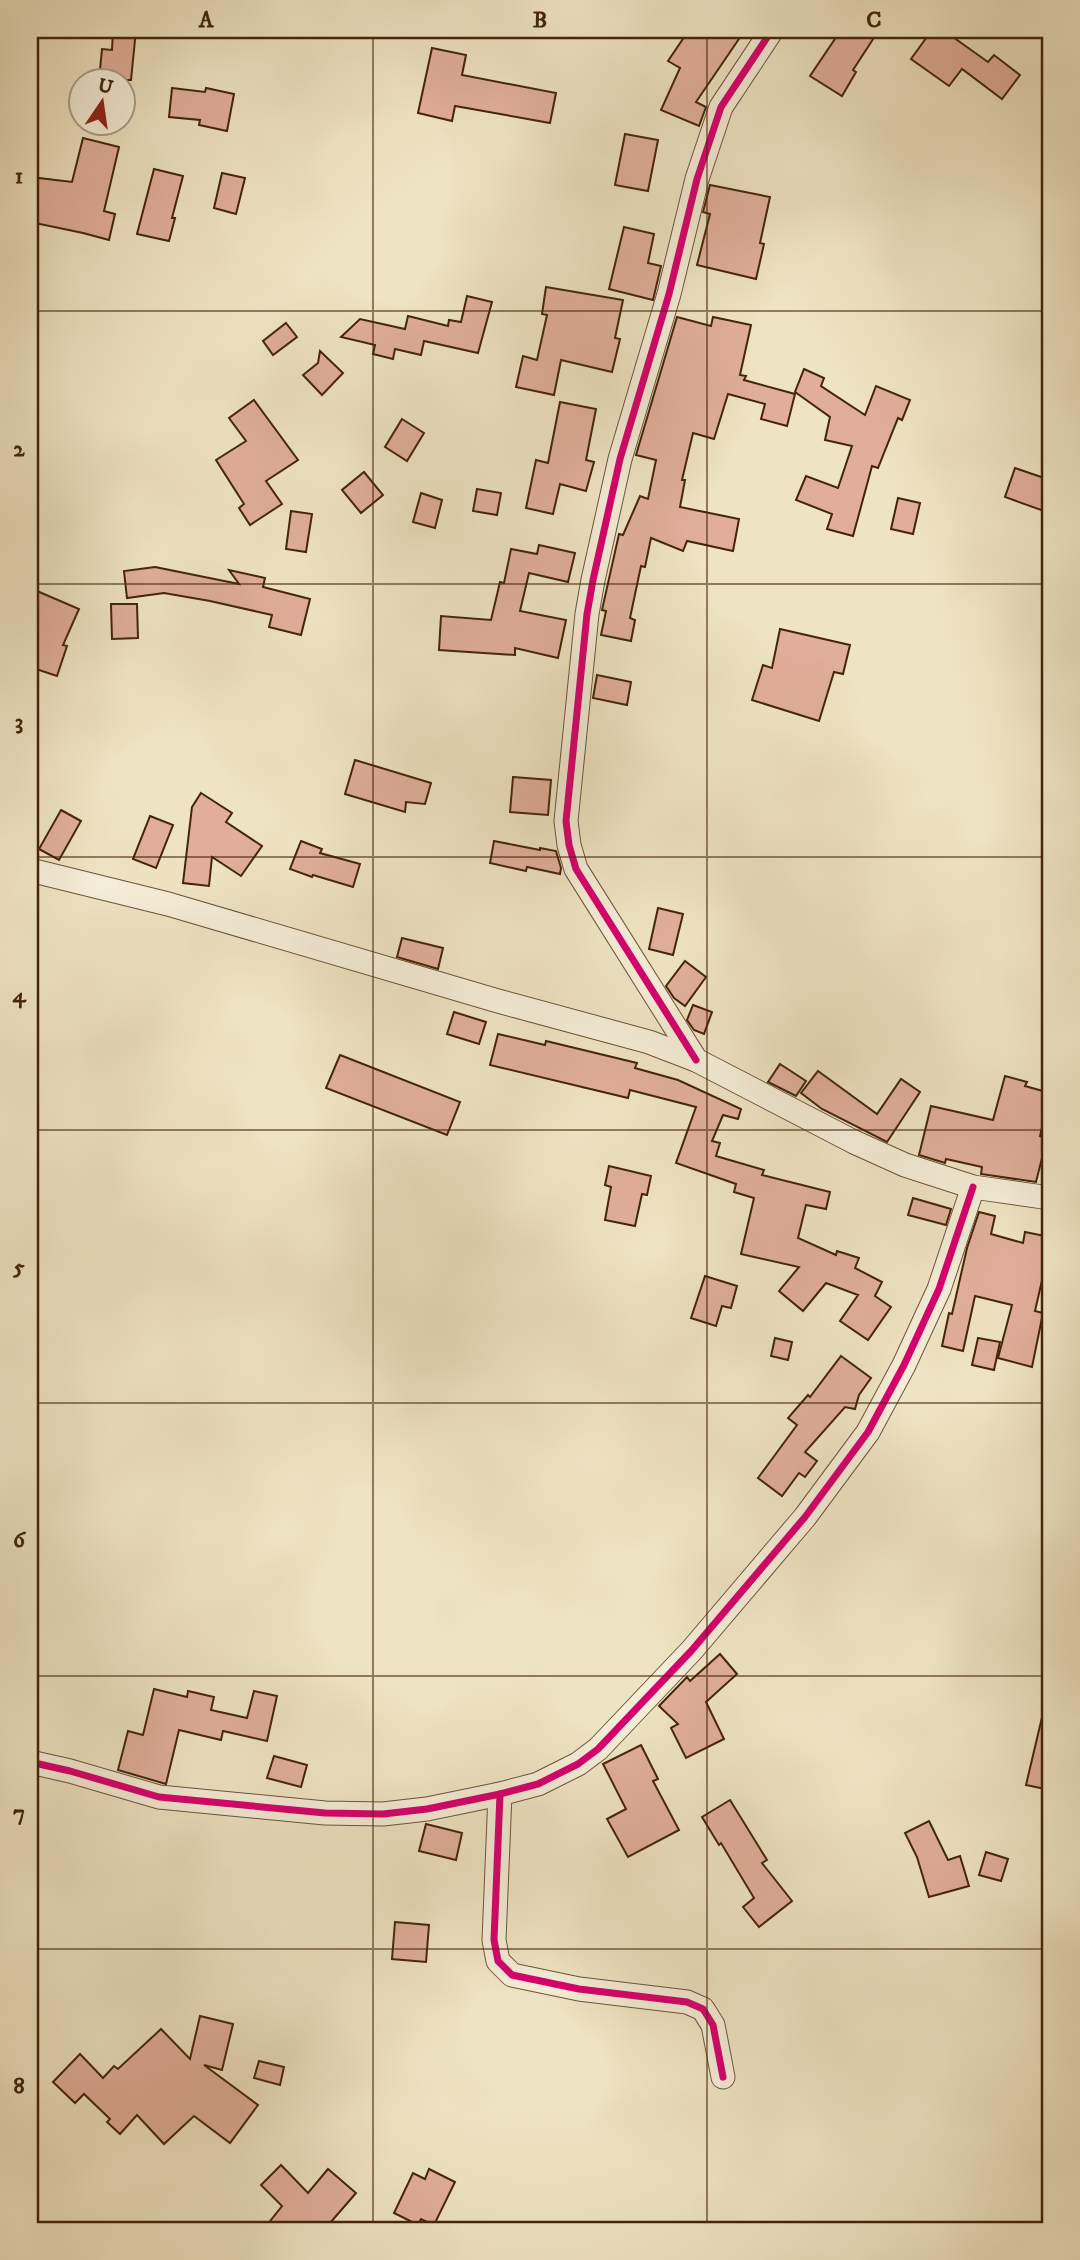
<svg xmlns="http://www.w3.org/2000/svg" width="1080" height="2260" font-family="'IM FELL DW Pica',serif">
<rect width="100%" height="100%" fill="#eee3c2"/>
<filter id="stains"><feTurbulence type="fractalNoise" baseFrequency=".00286" numOctaves="4"/><feColorMatrix values="0 0 0 0 .2 0 0 0 0 .09 0 0 0 0 .02 0 0 0 .5 -.17"/></filter>
<radialGradient id="worn" r=".72"><stop offset=".6" stop-color="#630" stop-opacity="0"/><stop offset="1" stop-color="#630" stop-opacity=".3"/></radialGradient>
<g fill="#e0ae9a" stroke="#432509" stroke-width="2">
<polygon points="113,30 136,30 131,80 99,80 102,49 112,50"/>
<polygon points="689,30 745,30 696,102 706,107 699,126 661,110 680,68 668,61"/>
<polygon points="841,30 879,30 853,70 856,72 842,96 810,76"/>
<polygon points="932,30 943,30 988,62 994,55 1020,75 1002,99 962,69 949,86 911,59"/>
<polygon points="432,48 466,55 462,75 556,93 550,123 455,106 452,121 418,113"/>
<polygon points="172,88 205,92 206,88 234,94 227,131 199,125 200,120 169,117"/>
<polygon points="625,134 658,140 648,191 615,185"/>
<polygon points="83,138 119,147 104,211 115,214 109,240 83,233 30,222 30,177 72,182"/>
<polygon points="154,169 183,176 172,218 175,218 169,241 137,234"/>
<polygon points="222,173 245,178 236,214 214,208"/>
<polygon points="710,185 770,197 760,243 764,244 756,279 697,265 710,214 703,212"/>
<polygon points="624,227 654,234 648,263 661,266 653,300 609,289"/>
<polygon points="546,287 623,300 615,338 620,339 612,372 561,360 554,395 516,387 523,356 537,360 547,315 542,314"/>
<polygon points="467,296 492,302 478,353 424,341 421,355 395,349 393,359 373,354 375,345 341,337 360,319 405,329 408,316 448,326 449,320 461,322"/>
<polygon points="677,317 711,326 713,317 751,325 740,375 746,376 744,380 795,394 787,426 761,419 765,404 728,394 714,439 693,433 682,480 685,480 680,507 739,519 733,551 687,541 683,551 651,538 645,567 641,566 630,618 635,620 631,641 601,635 606,611 602,610 619,534 623,535 640,496 648,499 656,460 636,455"/>
<polygon points="286,323 297,337 273,355 263,341"/>
<polygon points="320,351 343,373 322,395 303,375 318,363"/>
<polygon points="804,369 824,378 821,386 865,415 876,386 910,400 902,420 898,418 878,468 872,466 853,536 827,529 832,514 796,500 806,476 838,488 852,446 825,440 830,417 795,392"/>
<polygon points="254,400 298,460 266,481 282,504 250,525 239,508 244,504 216,460 246,441 229,418"/>
<polygon points="560,402 596,409 586,460 594,462 586,491 560,484 553,514 526,508 536,460 548,463"/>
<polygon points="402,419 424,433 407,461 385,447"/>
<polygon points="1015,468 1050,480 1050,492 1044,511 1005,497"/>
<polygon points="364,472 383,495 361,513 342,490"/>
<polygon points="477,489 501,493 497,515 473,511"/>
<polygon points="421,493 442,500 435,528 413,522"/>
<polygon points="898,498 920,503 913,534 891,529"/>
<polygon points="291,511 312,514 306,552 286,549"/>
<polygon points="539,545 575,553 568,582 529,573 520,611 566,620 558,658 515,648 515,655 439,650 441,616 491,620 500,582 504,583 511,549 537,554"/>
<polygon points="155,567 239,584 229,570 265,578 263,587 310,599 301,635 269,627 272,615 210,601 164,593 127,598 124,571"/>
<polygon points="30,588 79,609 63,645 67,646 57,676 30,667 30,647 37,627 30,624"/>
<polygon points="111,604 137,604 138,638 112,639"/>
<polygon points="780,629 850,645 843,674 834,672 819,721 752,700 763,665 772,668"/>
<polygon points="597,675 631,682 627,705 593,698"/>
<polygon points="355,760 431,783 425,804 406,802 405,812 345,794"/>
<polygon points="513,777 551,780 548,815 510,812"/>
<polygon points="201,793 232,813 226,822 262,846 241,876 212,857 209,886 183,883 192,807"/>
<polygon points="61,810 81,821 59,860 39,849"/>
<polygon points="150,816 173,825 156,868 133,859"/>
<polygon points="301,841 322,849 320,853 360,864 353,887 313,875 312,877 290,869"/>
<polygon points="494,841 540,850 540,848 556,851 561,868 560,874 527,867 526,871 490,863"/>
<polygon points="658,908 683,914 673,955 649,949"/>
<polygon points="402,938 443,948 438,969 397,957"/>
<polygon points="685,961 706,977 685,1006 674,998 666,986"/>
<polygon points="693,1005 712,1012 704,1034 694,1030 687,1020"/>
<polygon points="454,1012 486,1022 479,1044 447,1034"/>
<polygon points="498,1034 545,1045 546,1041 637,1063 635,1068 678,1080 741,1109 738,1119 723,1115 712,1141 720,1143 716,1156 764,1170 762,1175 830,1192 826,1209 806,1205 798,1238 836,1255 837,1251 859,1258 855,1268 882,1282 875,1296 891,1307 868,1340 840,1321 858,1295 826,1283 803,1311 779,1291 799,1267 741,1254 754,1198 734,1192 736,1184 676,1163 696,1107 630,1090 628,1098 490,1065"/>
<polygon points="340,1055 460,1102 447,1135 326,1088"/>
<polygon points="780,1064 806,1081 796,1096 768,1082"/>
<polygon points="818,1071 877,1114 901,1079 920,1092 887,1142 822,1109 801,1093"/>
<polygon points="1005,1076 1027,1082 1025,1086 1050,1093 1040,1136 1047,1138 1036,1182 981,1174 982,1167 946,1159 945,1163 919,1155 931,1106 993,1120"/>
<polygon points="609,1166 651,1176 647,1195 642,1194 635,1226 605,1220 611,1187 605,1185"/>
<polygon points="913,1198 951,1209 946,1225 908,1215"/>
<polygon points="979,1212 995,1216 991,1234 1023,1243 1025,1232 1050,1237 1050,1278 1043,1276 1035,1311 1043,1313 1032,1367 998,1358 1012,1305 975,1296 963,1351 942,1346 949,1313 952,1314 967,1248"/>
<polygon points="705,1276 737,1286 731,1308 722,1306 716,1326 691,1318"/>
<polygon points="775,1338 792,1342 788,1360 771,1356"/>
<polygon points="978,1338 1000,1342 994,1370 972,1365"/>
<polygon points="841,1356 871,1378 859,1395 855,1409 845,1407 805,1452 817,1461 805,1477 799,1473 782,1496 758,1478 797,1425 788,1418 808,1395 810,1397"/>
<polygon points="720,1654 737,1674 706,1702 724,1739 686,1758 671,1728 678,1724 659,1706 687,1677 690,1681"/>
<polygon points="154,1689 187,1697 188,1691 214,1697 211,1710 247,1718 254,1691 277,1696 267,1741 223,1731 221,1740 179,1730 166,1784 118,1770 128,1731 143,1735"/>
<polygon points="1043,1713 1050,1714 1050,1790 1026,1785"/>
<polygon points="641,1745 658,1779 653,1781 679,1830 628,1857 607,1819 626,1809 603,1764"/>
<polygon points="274,1756 307,1765 301,1787 267,1778"/>
<polygon points="730,1800 767,1860 762,1863 792,1901 759,1927 743,1907 754,1898 721,1843 719,1845 702,1817"/>
<polygon points="929,1821 948,1860 960,1856 969,1886 929,1897 917,1857 905,1833"/>
<polygon points="426,1824 462,1833 456,1860 419,1851"/>
<polygon points="986,1852 1008,1859 1001,1881 979,1875"/>
<polygon points="395,1922 429,1925 426,1962 392,1959"/>
<polygon points="200,2016 233,2024 222,2070 204,2065 258,2105 230,2143 194,2116 164,2144 137,2115 120,2134 107,2122 110,2119 84,2094 75,2103 53,2082 80,2054 103,2078 114,2066 118,2069 161,2029 190,2059"/>
<polygon points="259,2061 284,2067 280,2085 254,2078"/>
<polygon points="281,2165 308,2193 328,2169 356,2193 324,2230 263,2230 282,2206 261,2185"/>
<polygon points="429,2169 455,2182 434,2225 421,2219 418,2225 394,2213 413,2173 425,2179"/>
</g>
<g fill="none" stroke-linecap="round" stroke-linejoin="round">
<defs>
<g id="minor">
<polyline points="30,870 168,904 498,1001 649,1042 696,1060 854,1142 905,1165 973,1187 1050,1198"/>
<polyline points="696,1060 576,869 569,845 566,821 587,614 593,580 620,459 669,294 697,179 721,107 772,30"/>
<polyline points="30,1762 70,1771 159,1797 325,1813 383,1814 427,1809 500,1794 538,1784 578,1764 598,1749 692,1650 805,1517 868,1432 904,1365 939,1289 973,1187"/>
<polyline points="500,1794 494,1940 498,1961 512,1975 579,1989 687,2002 703,2009 713,2025 723,2077"/>
</g>
</defs>
<use href="#minor" stroke="#6e5437" stroke-width="25"/>
<use href="#minor" stroke="#f4edd7" stroke-width="23"/>
<defs>
<g id="cycleway">
<polyline points="696,1060 576,869 569,845 566,821 587,614 593,580 620,459 669,294 697,179 721,107 772,30"/>
<polyline points="30,1762 70,1771 159,1797 325,1813 383,1814 427,1809 500,1794 538,1784 578,1764 598,1749 692,1650 805,1517 868,1432 904,1365 939,1289 973,1187"/>
<polyline points="500,1794 494,1940 498,1961 512,1975 579,1989 687,2002 703,2009 713,2025 723,2077"/>
</g>
</defs>
<use href="#cycleway" stroke="#f4edd7" stroke-width="11"/>
<use href="#cycleway" stroke="#d6006c" stroke-width="7"/>
</g>
<path fill="none" stroke="#432509" stroke-width="2" stroke-opacity="0.55" d="M 373,30 L 373,2230M 707,30 L 707,2230M 30,311 L 1050,311M 30,584 L 1050,584M 30,857 L 1050,857M 30,1130 L 1050,1130M 30,1403 L 1050,1403M 30,1676 L 1050,1676M 30,1949 L 1050,1949"/>
<rect width="1080" height="2260" fill="none" stroke="#eee3c2" stroke-width="77"/>
<g transform="translate(102 102) rotate(13)"><circle r="33" fill="#f4edd7" stroke="#ad9d85" stroke-width="2"/>
<path d="M0-5L12 26L0 18L-12 26Z" fill="#8f2418"/>
<text y="-10" font-size="19" font-weight="bold" text-anchor="middle" fill="#432509">U</text>
</g>
<rect x="38" y="38" width="1004" height="2184" fill="none" stroke="#432509" stroke-width="2.5"/>
<g font-size="23" text-anchor="middle" font-weight="bold" fill="#432509">
<text x="206" y="27">A</text>
<text x="540" y="27">B</text>
<text x="874" y="27">C</text>
<text x="19" y="183">1</text>
<text x="19" y="456">2</text>
<text x="19" y="729">3</text>
<text x="19" y="1002">4</text>
<text x="19" y="1274">5</text>
<text x="19" y="1547">6</text>
<text x="19" y="1820">7</text>
<text x="19" y="2093">8</text>
</g>
<rect width="100%" height="100%" filter="url(#stains)"/>
<rect width="100%" height="100%" fill="url(#worn)"/>
</svg>
